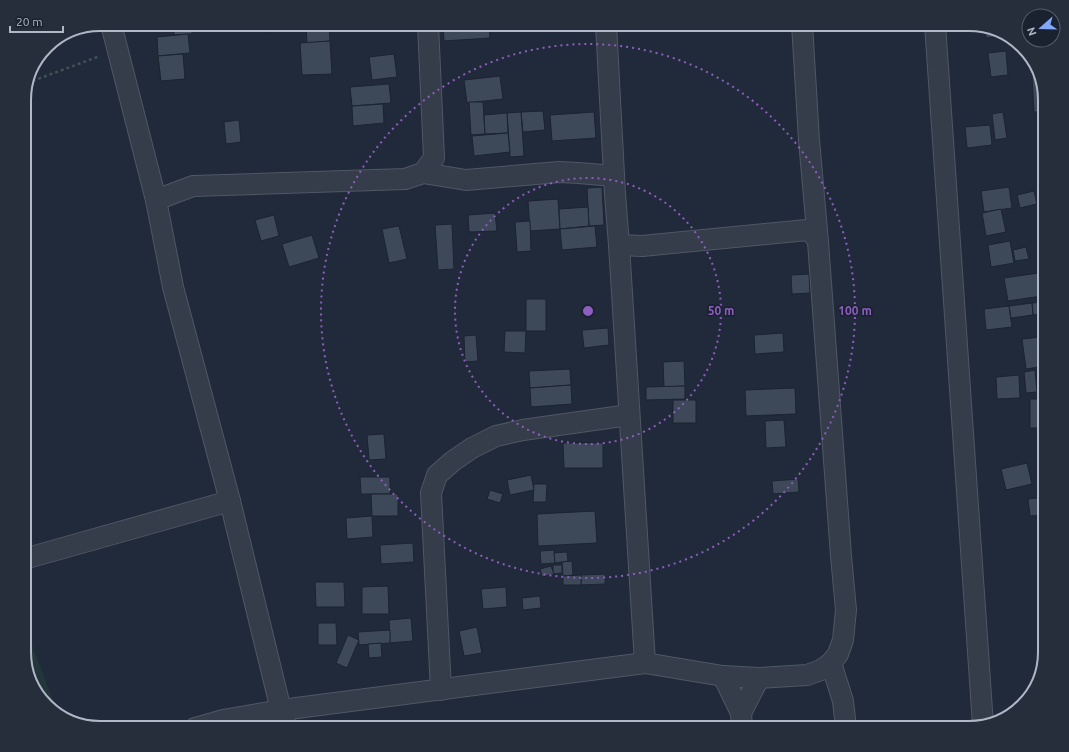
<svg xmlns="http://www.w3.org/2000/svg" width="1069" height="752" font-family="Ubuntu,sans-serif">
<rect width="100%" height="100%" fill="#212a3a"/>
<polygon fill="#23363b" points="24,623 58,714 54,712 34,690 24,657"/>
<g fill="#3d4859" stroke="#1c2331">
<polygon points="173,24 192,24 192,34 174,35"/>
<polygon points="265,24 296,24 296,30 265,32"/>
<polygon points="306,24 329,24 330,41 307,43"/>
<polygon points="443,24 489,24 490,38 444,41"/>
<polygon points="985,29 1000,34 1000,36 986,38"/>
<polygon points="188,34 190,53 158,56 157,37"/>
<polygon points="330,41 332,74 302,75 300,43"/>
<polygon points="1006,51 1008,75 991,77 988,53"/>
<polygon points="183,54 185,79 161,81 158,56"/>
<polygon points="394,54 397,77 372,80 369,57"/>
<polygon points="1039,75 1045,100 1045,112 1034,112 1032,76"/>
<polygon points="500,76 503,99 467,103 464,80"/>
<polygon points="389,84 391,103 352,106 350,87"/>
<polygon points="469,102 483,102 485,134 471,135"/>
<polygon points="383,104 384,123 353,126 352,106"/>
<polygon points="543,111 545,130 523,132 521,112"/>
<polygon points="521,112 524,156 510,157 507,113"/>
<polygon points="594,112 596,138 552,141 550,115"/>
<polygon points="1003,112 1007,138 995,140 992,114"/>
<polygon points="507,113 508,133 485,134 484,115"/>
<polygon points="239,120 241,142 226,144 224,122"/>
<polygon points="990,125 992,145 967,148 965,127"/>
<polygon points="508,133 510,152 474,156 472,136"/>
<polygon points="602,187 604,225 589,226 587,188"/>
<polygon points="1009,187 1012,208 984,212 981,191"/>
<polygon points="1034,191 1037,204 1020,208 1017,195"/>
<polygon points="558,199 560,229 530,231 528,201"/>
<polygon points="588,207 589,226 560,229 559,209"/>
<polygon points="1001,209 1006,232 986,236 982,213"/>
<polygon points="495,213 497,231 469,232 468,215"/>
<polygon points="274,215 279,236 261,241 255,220"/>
<polygon points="530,221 531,251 517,252 515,222"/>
<polygon points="452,224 454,269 438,270 435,225"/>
<polygon points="399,226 407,259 389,263 382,229"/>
<polygon points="595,226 597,247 562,250 560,229"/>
<polygon points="312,235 319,258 289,267 282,244"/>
<polygon points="1010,241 1014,263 991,267 988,245"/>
<polygon points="1026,247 1029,259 1015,261 1013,250"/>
<polygon points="1038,273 1042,296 1008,301 1004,278"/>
<polygon points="809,274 810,293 792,294 791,275"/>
<rect x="526" y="299" width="20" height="32"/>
<polygon points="1043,302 1044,314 1033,315 1032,303"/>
<polygon points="1032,303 1033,315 1011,318 1009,306"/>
<polygon points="1009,306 1012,327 986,330 984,309"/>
<polygon points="608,328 609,345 584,348 582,330"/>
<polygon points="505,331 526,331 525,353 504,352"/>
<polygon points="783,333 784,352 755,354 754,335"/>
<polygon points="476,335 478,361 465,362 464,336"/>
<polygon points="1041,337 1045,366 1026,369 1022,339"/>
<polygon points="684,361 685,386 664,387 663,362"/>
<polygon points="570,369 571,385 530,388 529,371"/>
<polygon points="1035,370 1037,392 1026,393 1024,372"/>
<polygon points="1019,375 1020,398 997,399 996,377"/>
<polygon points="571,385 572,404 531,407 530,388"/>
<polygon points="685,386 685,399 646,400 646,387"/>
<polygon points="795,388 796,414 746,416 745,390"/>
<rect x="1030" y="399" width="12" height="29"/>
<rect x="673" y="400" width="23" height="23"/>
<polygon points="784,420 786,447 766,448 765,421"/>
<polygon points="384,434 386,459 369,460 367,435"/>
<polygon points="563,443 603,443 603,468 564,468"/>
<polygon points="1027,463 1032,484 1006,490 1001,469"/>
<polygon points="531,475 534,490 510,495 507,480"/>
<polygon points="360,477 390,477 390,494 361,494"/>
<polygon points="798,479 799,492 773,494 772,481"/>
<polygon points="534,484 547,484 546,502 533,502"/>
<polygon points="490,490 503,494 500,503 487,499"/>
<polygon points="371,494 398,494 398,516 372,516"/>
<polygon points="1045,497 1045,515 1030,516 1028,499"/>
<polygon points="595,511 597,543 538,546 537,514"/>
<polygon points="372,516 373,537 347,539 346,518"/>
<polygon points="413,543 414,562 381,564 380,545"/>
<polygon points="554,550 555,563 541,564 540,551"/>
<polygon points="567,552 568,561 555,563 554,553"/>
<polygon points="572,561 573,575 563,576 562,562"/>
<polygon points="553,565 562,565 562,573 553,574"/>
<polygon points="551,566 554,574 542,577 540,569"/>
<polygon points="605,574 605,584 581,585 581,575"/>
<polygon points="581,575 581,585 563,585 563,576"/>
<polygon points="315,582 344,582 345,607 316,607"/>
<polygon points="388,586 389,614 362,614 362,587"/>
<polygon points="506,587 507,607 483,609 481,589"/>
<polygon points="540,596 541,608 523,610 522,598"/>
<polygon points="411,618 413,641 390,643 389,620"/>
<polygon points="318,623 336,623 337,645 318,645"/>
<polygon points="477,627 482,653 464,656 459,631"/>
<polygon points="390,630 390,643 359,645 358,632"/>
<polygon points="348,635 359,640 347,668 336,663"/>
<polygon points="381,643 382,657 369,658 368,644"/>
</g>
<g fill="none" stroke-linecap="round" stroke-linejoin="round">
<defs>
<g id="minor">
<polyline points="111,24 156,200 173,287 230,501 281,710 287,728"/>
<polyline points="606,24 615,194 619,245 645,663"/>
<polyline points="802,24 809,140 818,242"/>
<polyline points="935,24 983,725"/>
<polyline points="423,173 466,180 559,172 579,173 614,176"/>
<polyline points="156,200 193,186 405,179 423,173 434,158 428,24"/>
<polyline points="24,559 230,501"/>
<polyline points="831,663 843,701 846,728"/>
<polyline points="723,676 741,713 742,728"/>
<polyline points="441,690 431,493 437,475 453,461 472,448 496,436 523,430 629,415"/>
<polyline points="741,713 759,678"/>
<polyline points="195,728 223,720 281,710 645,663 723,676 759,678 807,675 821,670 831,663 838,654 843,640 846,610 841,556 818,242 814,235 807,230 642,246 619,245"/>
</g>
</defs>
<use href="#minor" stroke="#505765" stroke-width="22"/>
<polyline stroke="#3e5255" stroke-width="2.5" stroke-dasharray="3 3" stroke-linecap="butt" points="27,83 100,56"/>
<use href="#minor" stroke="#353c4a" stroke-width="20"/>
</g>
<g fill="none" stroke="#8e5dc1" stroke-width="2" stroke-dasharray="2 4">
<circle cx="588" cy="311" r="133"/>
<circle cx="588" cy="311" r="267"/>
</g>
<path d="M0 0H1069V752H0ZM100 31H969A69 69 0 0 1 1038 100V652A69 69 0 0 1 969 721H100A69 69 0 0 1 31 652V100A69 69 0 0 1 100 31Z" fill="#262d3b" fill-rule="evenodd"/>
<path fill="none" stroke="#b0b7c6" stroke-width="2" d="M100 31H969A69 69 0 0 1 1038 100V652A69 69 0 0 1 969 721H100A69 69 0 0 1 31 652V100A69 69 0 0 1 100 31Z"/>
<circle cx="588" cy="311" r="6" fill="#8e5dc1" stroke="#1a212f" stroke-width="2"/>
<g font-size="12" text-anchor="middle" font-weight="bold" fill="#8e5dc1" stroke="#1a212f" stroke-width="3" stroke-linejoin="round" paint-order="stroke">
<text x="721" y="315">50 m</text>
<text x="855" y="315">100 m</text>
</g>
<g transform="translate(1041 28) rotate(250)"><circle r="19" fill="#1a212f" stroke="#565d6b"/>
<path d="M0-3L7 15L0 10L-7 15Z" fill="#82a7f9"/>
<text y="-6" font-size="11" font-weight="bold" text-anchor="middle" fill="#b0b7c6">N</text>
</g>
<path d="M10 26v6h53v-6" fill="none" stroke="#b0b7c6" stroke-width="2"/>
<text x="16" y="26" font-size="12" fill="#b0b7c6" stroke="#1a212f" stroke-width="3" paint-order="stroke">20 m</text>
</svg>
